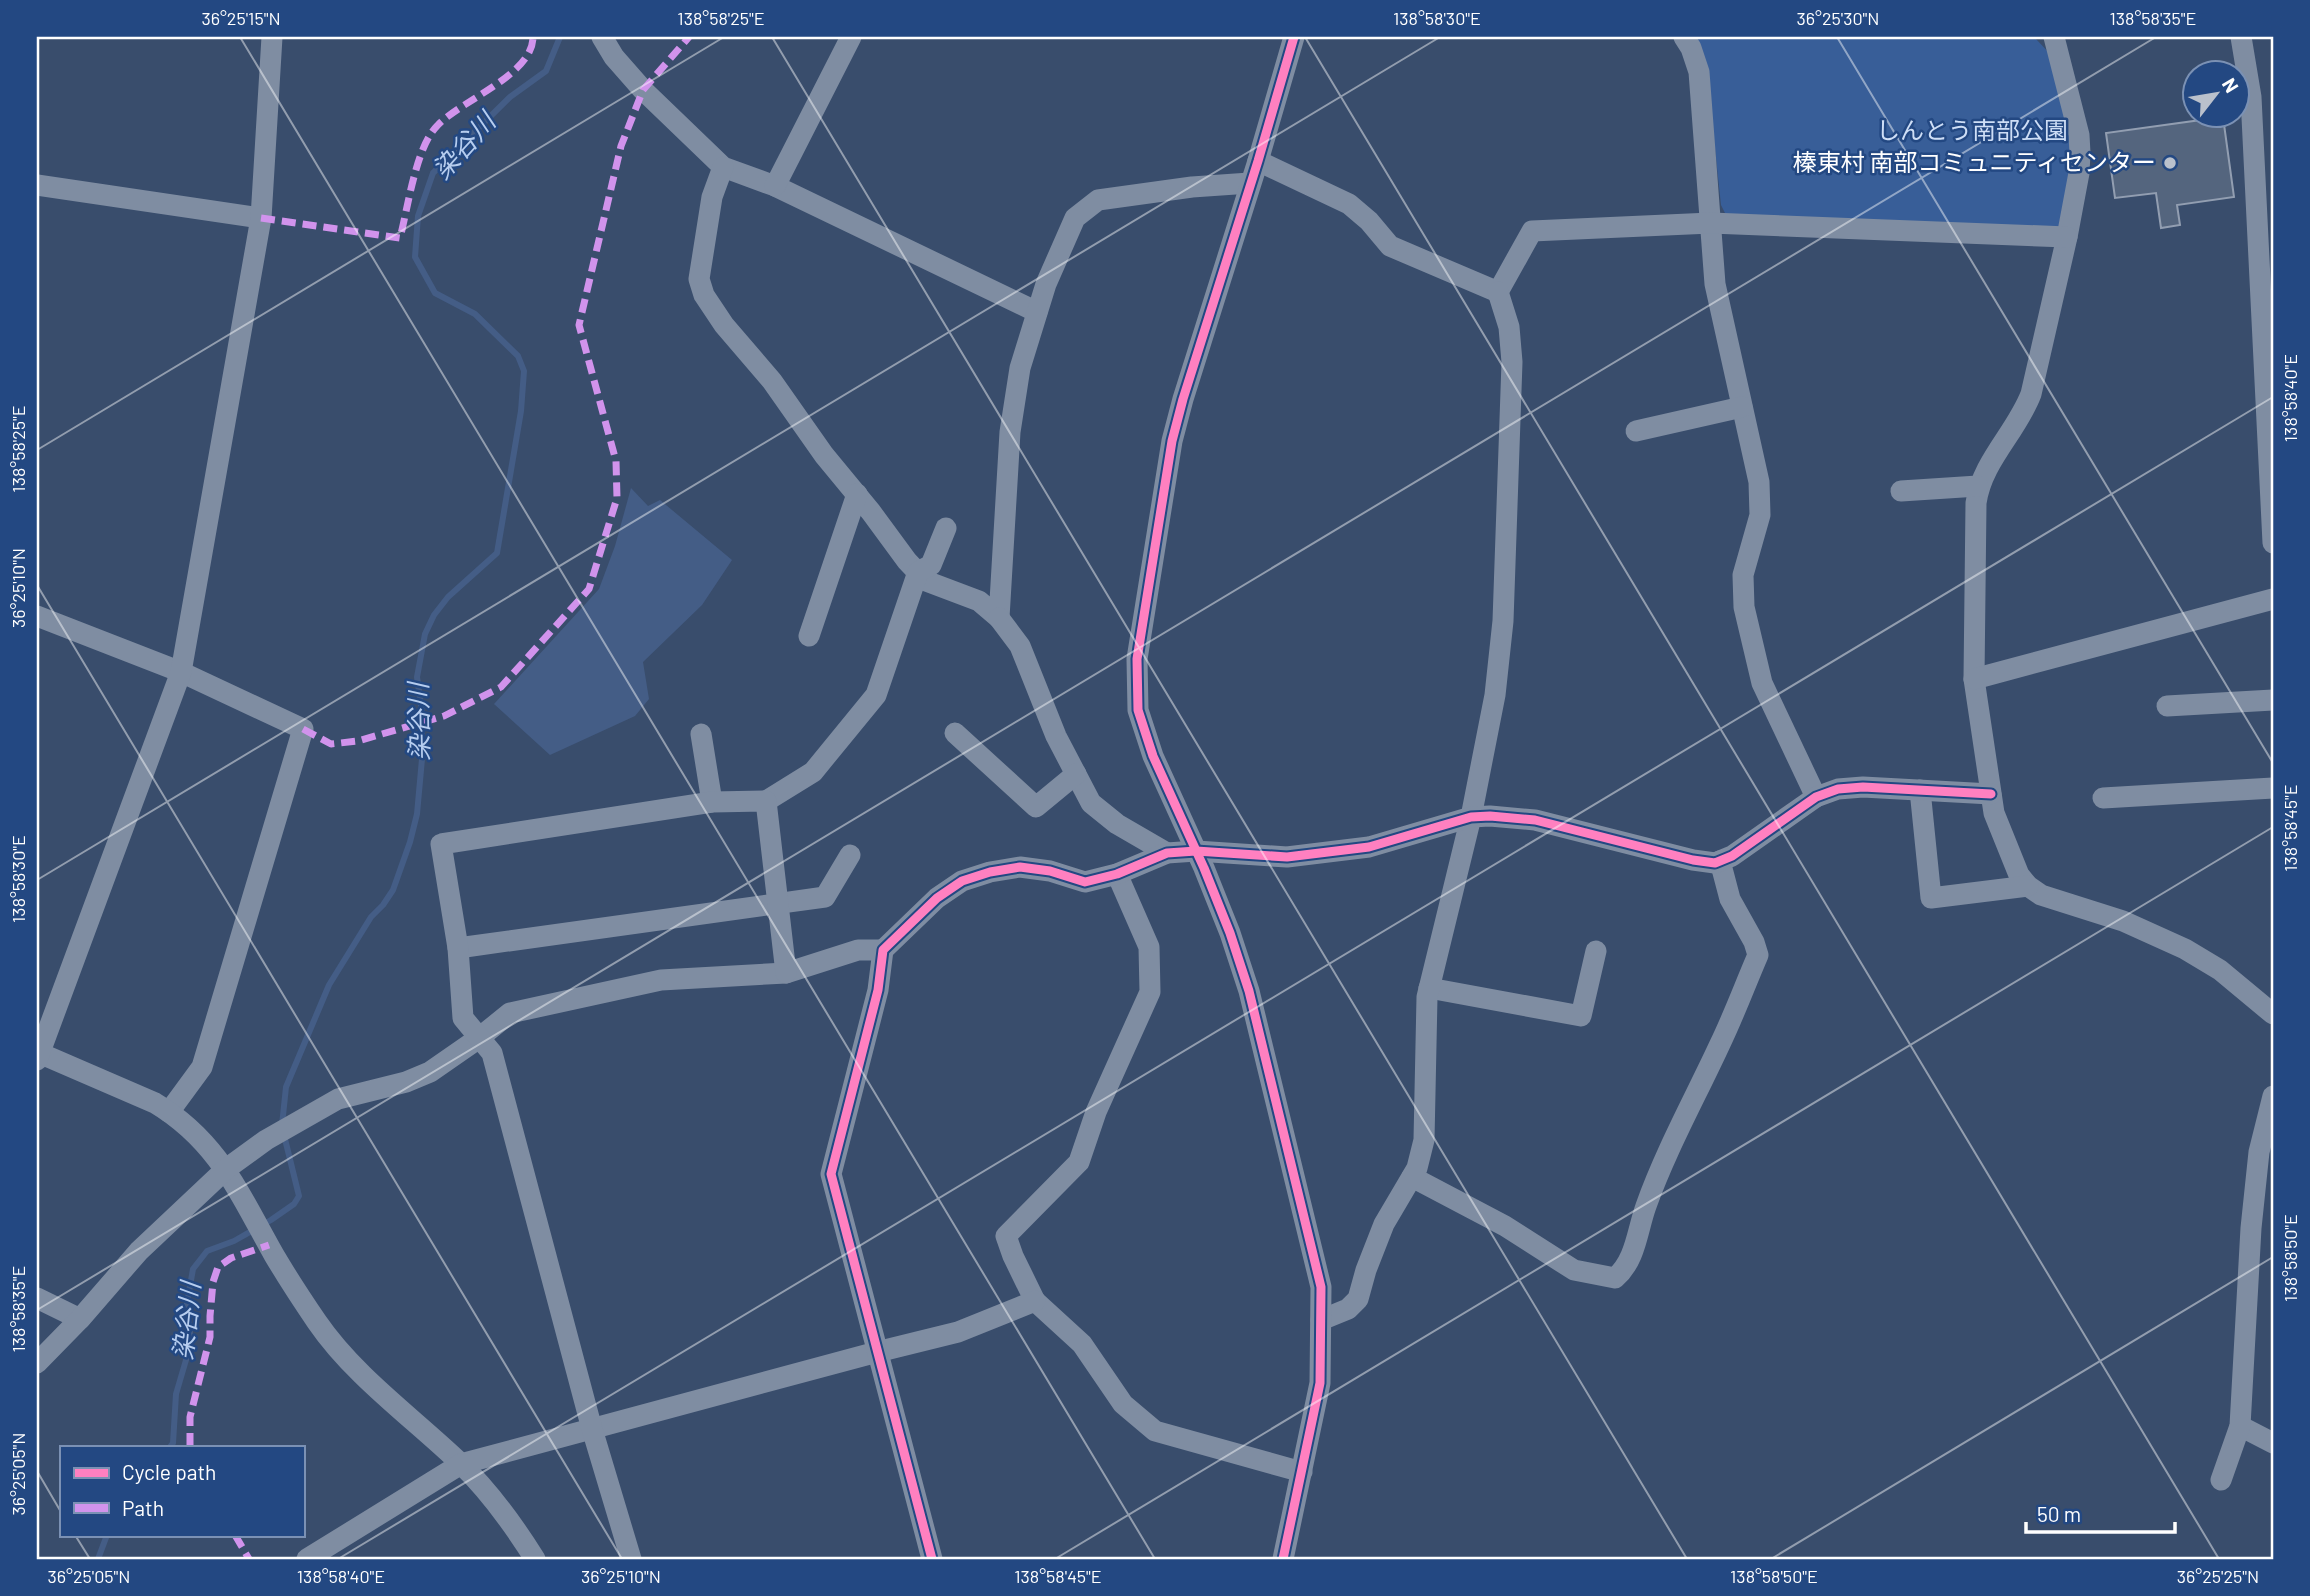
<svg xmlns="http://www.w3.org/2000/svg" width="2310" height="1596" font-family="Barlow,'Noto Sans JP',sans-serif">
<rect width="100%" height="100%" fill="#394d6c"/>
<polygon fill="#385e98" points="1695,37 1992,37 2036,39 2052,56 2074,153 2065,219 2057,229 1727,217 1721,205 1707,74"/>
<polygon fill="#445d86" points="631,488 648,506 660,500 732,560 702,605 643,662 649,699 635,716 550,755 494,704 599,589 615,546"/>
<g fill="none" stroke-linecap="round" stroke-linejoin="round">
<g stroke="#445d86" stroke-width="6">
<polyline points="282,1125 286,1087 329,985 371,917 383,905 393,890 410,842 417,814 422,759 422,712 417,677 425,634 434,615 448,597 497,553 521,411 524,371 518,356 475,314 435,293 415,257 418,216 433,173 510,97 546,71 560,37"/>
<polyline points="170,1447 173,1443 176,1394 191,1343 187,1303 193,1269 207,1251 234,1241 271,1220 294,1204 299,1196 284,1135"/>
<polyline points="98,1559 107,1535"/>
</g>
</g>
<polygon fill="#54657e" stroke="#929eb1" stroke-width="2" points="2223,117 2234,197 2177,205 2180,225 2161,228 2156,193 2115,198 2106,133"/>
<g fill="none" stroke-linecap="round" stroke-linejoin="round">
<g stroke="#7f8da2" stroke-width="21">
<polyline points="602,37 614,57 643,90 723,167 775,186 1037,312"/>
<polyline points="1684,37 1691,48 1699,72 1715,284 1759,482 1760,515 1743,575 1744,607 1762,683 1816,797"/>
<path d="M 2054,37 L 2079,135 L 2080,153 L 2079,173 L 2067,237 L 2031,394 C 2016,433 1982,461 1976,503 L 1974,679 L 1994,813 L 2019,875 L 2028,886 L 2041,895 L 2123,921 L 2185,949 L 2220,970 L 2273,1014"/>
<polyline points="2241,37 2251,97 2273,543"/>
<polyline points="1258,161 1349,204 1369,221 1390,246 1498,292 1532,231 1711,223 2067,237"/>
<polyline points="723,167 712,197 699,279 704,295 724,325 772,381 824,455 871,512 907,561 926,581 979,601 999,618 1010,432 1020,368 1046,284 1075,218 1098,200 1192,187 1250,183"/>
<polyline points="37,185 261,218"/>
<polyline points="775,186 851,37"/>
<polyline points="1636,431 1742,407"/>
<polyline points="1901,491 1978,486"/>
<polyline points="37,616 181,672 303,729 202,1067 169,1112"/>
<polyline points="999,618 1020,646 1056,736 1091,803 1117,824 1167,853"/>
<polyline points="809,636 857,494"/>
<polyline points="1974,679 2273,599"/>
<polyline points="2167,706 2273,700"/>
<polyline points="955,733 1036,807 1076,774"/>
<polyline points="701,734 712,802"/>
<polyline points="1920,790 1931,898 2028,886"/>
<polyline points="2103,798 2273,788"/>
<polyline points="766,801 813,772 876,695 918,572 931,565 946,528"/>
<polyline points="1117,874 1149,947 1150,992 1096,1112 1079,1162 1006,1236 1013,1256 1035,1301 1082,1344 1123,1404 1155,1431 1302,1472"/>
<polyline points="458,948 825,897 850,855"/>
<polyline points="1429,988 1581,1016 1596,951"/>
<path d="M 37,1052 L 155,1103 C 218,1141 239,1193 274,1255 C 287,1277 302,1300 317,1322 C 354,1376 413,1418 460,1463 C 490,1492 513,1524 535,1559"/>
<polyline points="37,1060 181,672 261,218 272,37"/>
<path d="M 1412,1177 L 1505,1226 L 1574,1270 L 1615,1278 C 1636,1260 1637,1231 1646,1206 C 1666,1150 1695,1098 1720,1044 C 1734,1015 1745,985 1758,955 L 1754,942 L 1730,899 L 1720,861"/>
<polyline points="37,1298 80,1319"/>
<polyline points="1321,1320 1348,1309 1358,1299 1366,1270 1384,1224 1417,1168 1424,1140 1427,997 1471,817 1495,695 1503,621 1512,362 1509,327 1498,292"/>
<polyline points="37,1363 80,1319 139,1251 226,1169 266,1140 338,1099 406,1082 430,1072 479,1038 510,1013 661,980 786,973 858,950 883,950"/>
<polyline points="2240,1426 2273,1443"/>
<polyline points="2221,1480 2240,1426 2251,1228 2259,1152 2273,1096"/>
<polyline points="307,1559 461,1464 877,1352 958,1332 1035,1301"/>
<polyline points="631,1559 592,1429 492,1053 463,1018 458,948 441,844 712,802 766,801 786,973"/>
<polyline points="932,1559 831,1174 878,990 883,950 937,898 962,881 990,872 1020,867 1050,871 1085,882 1117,874 1167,853 1196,851 1287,857 1369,847 1471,817 1490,816 1535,820 1693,860 1715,863 1732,856 1816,797 1838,789 1863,787 1991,794"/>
<polyline points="1283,1559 1320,1383 1321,1287 1249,991 1230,933 1204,868 1153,756 1138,710 1137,659 1172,441 1183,399 1258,161 1294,37"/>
</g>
<g stroke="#d193ec" stroke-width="7" stroke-dasharray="14 7" stroke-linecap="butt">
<path d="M 261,218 L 400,238 C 408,207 416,147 437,126 C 461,100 533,75 533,37"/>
<polyline points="303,729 331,744 358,741 444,716 501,687 589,589 617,498 616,461 579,325 621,146 643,90 689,37"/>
<polyline points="190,1447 190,1417 210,1337 210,1316 213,1282 218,1267 231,1258 269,1245"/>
<polyline points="235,1535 249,1559"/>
</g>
<defs>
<g id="cycleway">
<polyline points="932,1559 831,1174 878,990 883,950 937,898 962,881 990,872 1020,867 1050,871 1085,882 1117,874 1167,853 1196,851 1287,857 1369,847 1471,817 1490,816 1535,820 1693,860 1715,863 1732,856 1816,797 1838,789 1863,787 1991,794"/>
<polyline points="1283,1559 1320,1383 1321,1287 1249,991 1230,933 1204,868 1153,756 1138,710 1137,659 1172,441 1183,399 1258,161 1294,37"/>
</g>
</defs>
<use href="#cycleway" stroke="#234882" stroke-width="13"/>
<use href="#cycleway" stroke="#ff80c0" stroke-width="9"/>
</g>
<path fill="none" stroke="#fff" stroke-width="2" stroke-opacity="0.45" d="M 240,37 L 1155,1559M 772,37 L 1687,1559M 1305,37 L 2219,1559M 1837,37 L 2273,763M 37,450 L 724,37M 37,585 L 622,1559M 37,880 L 1440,37M 37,1310 L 2156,37M 37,1471 L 61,1512M 75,1535 L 90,1559M 338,1559 L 2273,397M 1055,1559 L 2273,827M 1771,1559 L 2273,1257"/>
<circle fill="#bac1cc" stroke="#234882" stroke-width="2.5" cx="2170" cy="163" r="7"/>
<g text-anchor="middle" stroke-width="5" stroke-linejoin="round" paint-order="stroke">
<g font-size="24" fill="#cedef6" stroke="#234882">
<text x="1972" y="139">しんとう南部公園</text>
</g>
<g font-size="24" fill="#fff" stroke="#234882" text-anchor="end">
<text x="2156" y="171">榛東村 南部コミュニティセンター</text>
</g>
<g font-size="26" font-style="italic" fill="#b6cdef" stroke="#234882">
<text transform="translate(464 146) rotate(-48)" y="9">染谷川</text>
<text transform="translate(419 722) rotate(-91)" y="9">染谷川</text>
<text transform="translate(187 1321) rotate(-84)" y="9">染谷川</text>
</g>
</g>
<rect width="2310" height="1596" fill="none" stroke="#234882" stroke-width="77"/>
<rect x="60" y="1446" width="245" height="91" fill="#234882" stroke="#7b91b4" stroke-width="2"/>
<rect x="74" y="1468" width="35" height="10" fill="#ff80c0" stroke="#7b91b4" stroke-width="2"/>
<text x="122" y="1480" font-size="21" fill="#ffffff">Cycle path</text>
<rect x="74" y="1503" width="35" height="10" fill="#d193ec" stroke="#7b91b4" stroke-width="2"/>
<text x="122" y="1516" font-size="21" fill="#ffffff">Path</text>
<g transform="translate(2216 94) rotate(59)"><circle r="33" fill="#234882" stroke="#7b91b4" stroke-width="2"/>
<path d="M0-5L12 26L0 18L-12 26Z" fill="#bac1cc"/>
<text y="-10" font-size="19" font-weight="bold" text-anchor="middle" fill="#ffffff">N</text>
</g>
<path d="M2026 1522v10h149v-10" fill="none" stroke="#ffffff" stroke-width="3.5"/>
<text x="2037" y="1522" font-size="21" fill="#ffffff" stroke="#234882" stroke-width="5" paint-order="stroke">50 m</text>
<rect x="38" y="38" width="2234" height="1520" fill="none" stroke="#fff" stroke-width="2.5"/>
<g font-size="18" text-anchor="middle" fill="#fff">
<text x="241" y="25">36°25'15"N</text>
<text x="721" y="25">138°58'25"E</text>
<text x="1437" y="25">138°58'30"E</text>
<text x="1838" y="25">36°25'30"N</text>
<text x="2153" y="25">138°58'35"E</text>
<text transform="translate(2291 398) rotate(-90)" y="6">138°58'40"E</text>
<text transform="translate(19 449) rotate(-90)" y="6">138°58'25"E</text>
<text transform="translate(19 588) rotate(-90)" y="6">36°25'10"N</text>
<text transform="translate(2291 828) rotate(-90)" y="6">138°58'45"E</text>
<text transform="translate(19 879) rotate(-90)" y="6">138°58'30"E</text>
<text transform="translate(2291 1258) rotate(-90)" y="6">138°58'50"E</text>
<text transform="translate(19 1309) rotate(-90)" y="6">138°58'35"E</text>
<text transform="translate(19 1474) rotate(-90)" y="6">36°25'05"N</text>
<text x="89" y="1583">36°25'05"N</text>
<text x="341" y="1583">138°58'40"E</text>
<text x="621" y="1583">36°25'10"N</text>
<text x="1058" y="1583">138°58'45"E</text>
<text x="1774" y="1583">138°58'50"E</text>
<text x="2218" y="1583">36°25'25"N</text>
</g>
</svg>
